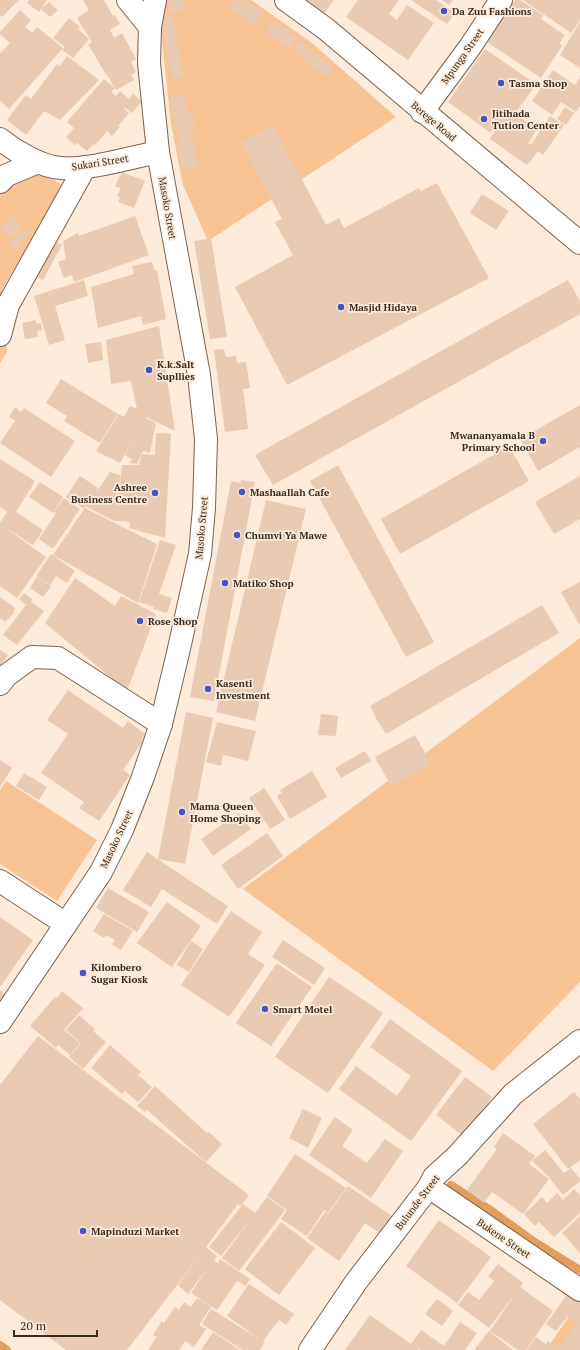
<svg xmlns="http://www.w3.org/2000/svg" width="580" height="1350" font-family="'PT Serif',serif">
<rect width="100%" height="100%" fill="#fceadb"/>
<g fill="#f8c494">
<polygon points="160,0 251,0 312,43 396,117 208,241 183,185 171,124 158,3"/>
<polygon points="17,157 64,186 2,289 7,352 0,363 0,176"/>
<polygon points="580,638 580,982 493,1071 243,889"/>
<polygon points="6,781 97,840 57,901 0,864 0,790"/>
<polygon points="570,1315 580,1322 580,1350 546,1350"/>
</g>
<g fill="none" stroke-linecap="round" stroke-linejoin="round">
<g stroke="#e39e5b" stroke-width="8">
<polyline points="451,1185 492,1211 533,1241 580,1270"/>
<polyline points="0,1345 7,1350"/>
</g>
</g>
<g fill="#e8cbb2">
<polygon points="0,0 19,0 2,17 0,15"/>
<polygon points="29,0 47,0 39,12 27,3"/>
<polygon points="83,0 104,0 113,16 115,15 120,24 110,30 114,38 122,33 136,59 131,62 136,72 131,75 134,80 116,90 106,73 105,73 88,44 92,42 77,18 89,10"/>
<polygon points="167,0 182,0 184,10 171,14"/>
<polygon points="235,0 246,0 245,2 247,4 249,2 263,11 254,25 230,8"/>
<polygon points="305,0 334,0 324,14"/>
<polygon points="358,0 399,0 389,14 397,20 407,5 434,23 408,60 346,17"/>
<polygon points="411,0 436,0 455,13 447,24"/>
<polygon points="442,0 453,0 449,5"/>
<polygon points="515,0 520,0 543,15 541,19 565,35 560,43 562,46 541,78 487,42"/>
<polygon points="523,0 580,0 580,20 571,33"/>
<polygon points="49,2 58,10 50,17 41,9"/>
<polygon points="20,10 31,20 25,27 32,33 37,27 63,48 9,109 0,101 0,54 10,43 0,34 0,32"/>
<polygon points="173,16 183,76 172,78 161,18"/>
<polygon points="69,18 80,27 78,29 89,39 73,58 62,50 65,47 53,38"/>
<polygon points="274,21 289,30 288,33 297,38 290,49 266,33"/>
<polygon points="580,22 580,68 560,55"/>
<polygon points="300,41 333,68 326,77 293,49"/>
<polygon points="485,49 536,84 515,114 537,129 528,143 531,145 550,116 564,125 543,155 538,151 529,163 528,163 527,165 490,139 499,124 496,123 491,133 448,102"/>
<polygon points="67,56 99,80 60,120 44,111 26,135 7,120 26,95 31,99 57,64 60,66"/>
<polygon points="553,70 575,85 580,78 580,106 576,112 561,102 552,115 532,101"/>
<polygon points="104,79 115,88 111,92 116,96 120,91 129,99 133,94 142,101 132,113 125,108 124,109 129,113 118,126 120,127 112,136 107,131 95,145 94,144 87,151 77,143 75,145 66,137 74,128 67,122"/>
<polygon points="184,94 188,114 192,113 195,132 191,132 198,167 184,169 182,161 180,161 177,146 180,145 171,97"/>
<polygon points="565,107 574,113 566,125 557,119"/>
<polygon points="273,125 326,225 339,218 344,228 419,188 421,191 437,183 489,278 287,385 235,287 293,255 275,222 282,219 241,142"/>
<polygon points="122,172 145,181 134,208 118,202 120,197 117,196 121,188 115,186"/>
<polygon points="482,194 509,211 496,230 470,213"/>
<polygon points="12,216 22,226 11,238 0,228"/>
<polygon points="135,216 149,255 74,282 72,275 64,278 58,262 66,259 63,241 78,233 79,236"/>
<polygon points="25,228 31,233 15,250 9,245"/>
<polygon points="211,238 227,337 210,339 194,241"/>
<polygon points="50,239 62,245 43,280 31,274"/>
<polygon points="152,262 155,271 157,270 166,319 143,325 141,316 98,328 91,287 134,274 132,266"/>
<polygon points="84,280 88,296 55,306 65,340 49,345 34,296"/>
<polygon points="568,280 580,301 580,314 273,485 255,455"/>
<polygon points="36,320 36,324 41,323 42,330 37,331 38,337 25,339 22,323"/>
<polygon points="159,326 175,431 146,417 145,418 156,423 150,453 143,451 137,464 130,463 132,459 125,455 137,433 120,463 96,451 119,414 124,417 130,406 137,409 131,381 111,384 106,340"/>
<polygon points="101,342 103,360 88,363 85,344"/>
<polygon points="224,349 226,357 236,356 237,363 246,362 250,388 243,389 248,429 225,432 214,350"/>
<polygon points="61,379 118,414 100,443 64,421 67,416 46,403"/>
<polygon points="580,405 580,447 538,471 520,439"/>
<polygon points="15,407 21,412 24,408 75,441 51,477 0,443 15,421 9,417"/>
<polygon points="156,433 171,434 165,538 129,528 130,522 114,521 85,506 84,509 66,497 80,476 98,488 96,493 110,472 120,475 116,516 122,465 139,465 142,454 155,455"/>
<polygon points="509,446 529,481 400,554 381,519"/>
<polygon points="0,459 35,481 16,512 43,530 33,545 4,527 46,557 17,598 0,586 0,523 7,512 14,516 0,507"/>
<polygon points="338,465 434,642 406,657 310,481"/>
<polygon points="580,476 580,519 554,534 535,502"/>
<polygon points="241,480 255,482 214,701 190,697 231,481 241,483"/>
<polygon points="40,482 63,497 53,513 29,497"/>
<polygon points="64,498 80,509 53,549 39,539 56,513 54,512"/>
<polygon points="266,500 306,509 255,721 216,712"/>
<polygon points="85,508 157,544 138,603 53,555"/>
<polygon points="160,540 176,545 159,594 172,598 167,613 153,609 154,607 139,602"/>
<polygon points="51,554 75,571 67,583 56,576 50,585 36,576"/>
<polygon points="37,577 51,586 43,597 30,588"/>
<polygon points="75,578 115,606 121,596 156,614 127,691 45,623"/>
<polygon points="580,582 580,623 579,624 561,592"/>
<polygon points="24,593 33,600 31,602 44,611 17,645 3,635 26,605 19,599"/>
<polygon points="0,597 15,608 13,612 14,612 9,619 8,618 6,622 0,618"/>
<polygon points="542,605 559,633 386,734 377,720 370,706"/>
<polygon points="0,650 8,655 0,667"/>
<polygon points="68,690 123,728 128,721 145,734 141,740 143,741 123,770 130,775 99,821 79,808 84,802 41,773 68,734 47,720"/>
<polygon points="186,712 213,718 185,864 158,859"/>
<polygon points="321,714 338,716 336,736 318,735"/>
<polygon points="217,722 256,731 248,761 223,755 221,766 206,762"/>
<polygon points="415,735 431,764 391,786 375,757"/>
<polygon points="365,751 371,761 341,778 335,768"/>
<polygon points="0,760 12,768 0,787"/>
<polygon points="312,771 327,797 290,819 277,796 282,793 280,790"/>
<polygon points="24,773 47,787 39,800 16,786"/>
<polygon points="264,788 285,820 270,829 249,798"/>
<polygon points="239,813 251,829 213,856 201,839"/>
<polygon points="267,833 283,856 238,889 221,865"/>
<polygon points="147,852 228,906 217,924 162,889 151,907 123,890"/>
<polygon points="108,888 149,912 137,932 96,908"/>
<polygon points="167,902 201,926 172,967 137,943"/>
<polygon points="231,911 262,932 248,954 265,965 229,1017 181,985"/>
<polygon points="104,914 133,931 121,950 112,945 115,940 106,935 104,938 93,931"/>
<polygon points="0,917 33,940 0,987"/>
<polygon points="283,940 325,968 314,985 272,957"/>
<polygon points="191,941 203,949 189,972 177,965"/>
<polygon points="277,963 312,987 271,1046 236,1023"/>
<polygon points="329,977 383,1013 328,1093 275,1057"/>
<polygon points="0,990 7,995 0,1004"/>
<polygon points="62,991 83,1008 64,1030 80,1043 70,1055 58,1045 56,1048 30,1026 55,997 57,998"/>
<polygon points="79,1015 95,1029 93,1031 106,1042 83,1069 69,1057 81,1043 66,1030"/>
<polygon points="390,1019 462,1071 411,1141 339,1089 356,1066 397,1096 411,1076 370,1047"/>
<polygon points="38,1036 249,1195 241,1206 238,1204 206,1247 217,1256 214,1260 218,1263 220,1259 250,1279 246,1286 237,1281 217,1310 212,1307 213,1305 212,1307 191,1293 209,1266 188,1294 178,1285 204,1250 127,1350 66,1350 0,1300 0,1085"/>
<polygon points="110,1045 141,1072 138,1075 152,1087 138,1102 125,1091 122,1094 91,1068"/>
<polygon points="465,1077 492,1097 463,1136 436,1115"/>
<polygon points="155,1086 207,1133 209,1132 222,1144 206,1162 147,1110 145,1112 137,1106"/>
<polygon points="574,1092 580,1099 580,1160 568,1169 533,1124"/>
<polygon points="303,1109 322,1118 308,1148 289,1138"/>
<polygon points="335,1117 353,1130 342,1146 367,1163 385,1139 403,1151 371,1198 309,1155"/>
<polygon points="503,1133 535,1156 529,1164 549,1179 523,1214 492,1192 484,1203 467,1190 497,1149 494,1147"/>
<polygon points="545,1150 564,1173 571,1168 580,1179 580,1181 563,1195 548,1176 532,1161"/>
<polygon points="295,1154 346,1188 328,1213 324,1210 307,1236 281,1219 287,1210 267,1196"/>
<polygon points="348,1186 392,1216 380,1233 365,1223 339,1261 307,1238 325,1212 328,1214 327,1216"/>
<polygon points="574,1189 580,1195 580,1213 554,1237 539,1222 535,1226 524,1214 542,1197 547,1203 557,1193 563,1200"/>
<polygon points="267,1197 285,1210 239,1271 222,1258 251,1219 221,1256 209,1247 243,1204 255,1213"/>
<polygon points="580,1216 580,1253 562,1233"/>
<polygon points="439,1220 491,1257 457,1303 406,1266"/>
<polygon points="281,1222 315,1248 279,1295 245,1269"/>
<polygon points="498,1264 523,1283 520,1287 553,1311 526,1350 518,1350 490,1331 517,1291 489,1328 458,1305 468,1292 479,1300 494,1281 488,1276"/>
<polygon points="249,1284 294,1314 286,1325 279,1320 263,1341 265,1342 260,1350 243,1350 202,1324 211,1309 261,1340 227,1316"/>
<polygon points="568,1293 580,1300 580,1350 557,1350 577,1322 568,1316 556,1331 546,1324"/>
<polygon points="197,1298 211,1307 199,1325 206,1329 194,1347 185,1341 179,1350 148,1350 157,1337 153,1335 162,1321 164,1323 175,1307 179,1310 184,1302 191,1307"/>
<polygon points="437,1299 453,1311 442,1326 425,1314"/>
<polygon points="370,1315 411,1344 421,1330 444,1346 460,1322 477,1333 465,1350 420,1350 416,1347 419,1350 345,1350"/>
<polygon points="489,1331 513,1350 474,1350"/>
<polygon points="213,1332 240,1350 201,1350"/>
<polygon points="536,1337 546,1344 548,1341 558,1348 556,1350 527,1350"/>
</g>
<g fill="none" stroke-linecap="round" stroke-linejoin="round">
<defs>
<g id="street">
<polyline points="128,0 150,27"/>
<polyline points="286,0 326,29 580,243"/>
<polyline points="422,112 470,47 501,0"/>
<path d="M 0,139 C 15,151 41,167 61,168 C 91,170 128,158 158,152"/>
<polyline points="0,182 7,175 38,162"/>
<polyline points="0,335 8,305 85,167"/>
<polyline points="0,684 7,675 32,657 58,658 161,724"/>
<polyline points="0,881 66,924"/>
<polyline points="0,1022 101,872 122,830 143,777 161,724 178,653 200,554 204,508 206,439 199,375 158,152 149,63 150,27 155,0"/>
<polyline points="429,1187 580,1290"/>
<polyline points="310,1350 356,1282 429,1187 434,1177 457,1156 513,1094 580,1041"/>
</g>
</defs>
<use href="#street" stroke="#7c634c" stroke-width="24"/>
<use href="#street" stroke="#fff" stroke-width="22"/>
</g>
<g fill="#4752c7" stroke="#fceadb" stroke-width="1.5">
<circle cx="444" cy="11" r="4"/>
<circle cx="501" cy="83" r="4"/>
<circle cx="484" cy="119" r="4"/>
<circle cx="341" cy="307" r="4"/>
<circle cx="149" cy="370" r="4"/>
<circle cx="543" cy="441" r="4"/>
<circle cx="242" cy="492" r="4"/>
<circle cx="155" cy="493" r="4"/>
<circle cx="237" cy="535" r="4"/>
<circle cx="225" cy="583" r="4"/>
<circle cx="140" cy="621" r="4"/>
<circle cx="208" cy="689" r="4"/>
<circle cx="182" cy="812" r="4"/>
<circle cx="83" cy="973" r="4"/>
<circle cx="265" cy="1009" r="4"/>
<circle cx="83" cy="1231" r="4"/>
</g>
<g text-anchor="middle" stroke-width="3.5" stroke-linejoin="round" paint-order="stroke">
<g font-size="10" font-weight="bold" fill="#362b21" stroke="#fceadb" text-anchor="start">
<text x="452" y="15">Da Zuu Fashions</text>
<text x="509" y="87">Tasma Shop</text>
<text x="492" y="117">Jitihada<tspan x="492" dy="12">Tution Center</tspan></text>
<text x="349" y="311">Masjid Hidaya</text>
<text x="157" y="368">K.k.Salt<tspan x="157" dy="12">Supllies</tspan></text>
<text x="535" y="439" text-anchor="end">Mwananyamala B<tspan x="535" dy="12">Primary School</tspan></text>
<text x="147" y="491" text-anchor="end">Ashree<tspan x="147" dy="12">Business Centre</tspan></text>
<text x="250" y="496">Mashaallah Cafe</text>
<text x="245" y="539">Chumvi Ya Mawe</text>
<text x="233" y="587">Matiko Shop</text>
<text x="148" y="625">Rose Shop</text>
<text x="216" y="687">Kasenti<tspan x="216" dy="12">Investment</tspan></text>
<text x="190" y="810">Mama Queen<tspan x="190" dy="12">Home Shoping</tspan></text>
<text x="91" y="971">Kilombero<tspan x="91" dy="12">Sugar Kiosk</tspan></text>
<text x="273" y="1013">Smart Motel</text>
<text x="91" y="1235">Mapinduzi Market</text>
</g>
<g font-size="10" fill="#362b21" stroke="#fceadb">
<text transform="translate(462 56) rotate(-55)" y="4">Mpunga Street</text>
<text transform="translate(434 121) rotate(40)" y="4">Berege Road</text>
<text transform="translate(100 162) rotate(-9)" y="4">Sukari Street</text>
<text transform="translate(168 208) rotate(80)" y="4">Masoko Street</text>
<text transform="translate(201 528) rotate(-85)" y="4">Masoko Street</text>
<text transform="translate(116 839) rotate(-65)" y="4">Masoko Street</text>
<text transform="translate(417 1202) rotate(-53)" y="4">Bulunde Street</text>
<text transform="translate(504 1238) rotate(34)" y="4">Bukene Street</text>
</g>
</g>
<path d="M14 1330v6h83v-6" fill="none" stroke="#362b21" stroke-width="2"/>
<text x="20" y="1330" font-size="12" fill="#362b21" stroke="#fceadb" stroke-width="3" paint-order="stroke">20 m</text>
</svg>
